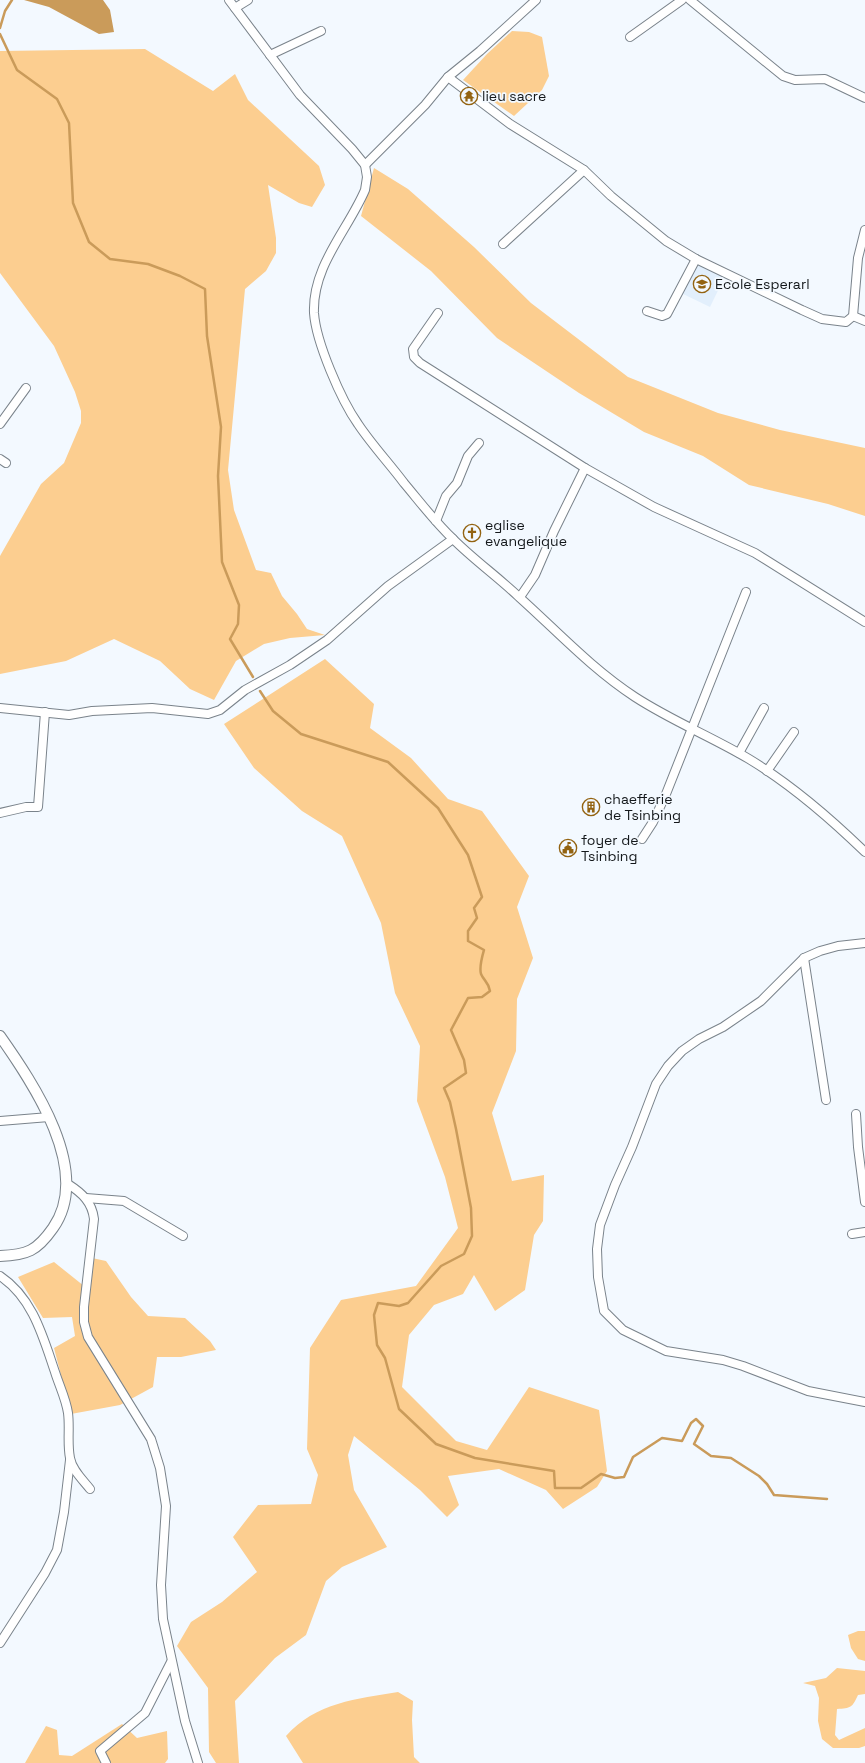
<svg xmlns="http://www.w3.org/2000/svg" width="865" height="1763" font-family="'Space Grotesk',sans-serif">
<rect width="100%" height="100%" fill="#f3f9ff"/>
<polygon fill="#e2effc" points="694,261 725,276 710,307 679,292"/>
<g fill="#fcce90">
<polygon points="512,31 529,32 542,37 549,76 542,90 514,116 463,80 487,54"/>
<polygon points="145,49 213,91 235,74 248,100 319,166 325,185 312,207 299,203 268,185 276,238 276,253 266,271 245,289 228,470 234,510 256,570 271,573 282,596 297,614 307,629 325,635 290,638 264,644 236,661 214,700 190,689 160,661 114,639 66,661 0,674 0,556 41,484 64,463 81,423 81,411 75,392 54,346 0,273 0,51"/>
<polygon points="374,168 408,189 474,247 531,303 628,377 718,413 780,430 865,448 865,516 828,504 749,485 703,456 644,432 579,393 497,338 431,271 361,216"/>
<polygon points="325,659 374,704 370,728 411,758 448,799 482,811 529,876 517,907 533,958 517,999 516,1051 492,1113 512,1181 544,1175 543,1221 534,1235 525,1290 495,1311 474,1275 463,1294 434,1305 409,1335 402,1387 456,1441 487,1450 529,1387 599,1410 607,1471 597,1487 563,1509 546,1490 499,1469 448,1476 459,1505 447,1517 420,1490 354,1436 348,1455 354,1490 387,1547 342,1567 326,1581 306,1635 275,1658 235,1701 239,1763 216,1763 209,1752 208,1688 177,1646 191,1622 222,1602 257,1572 233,1537 258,1505 311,1504 318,1475 307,1449 310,1348 341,1300 416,1286 458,1228 445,1177 417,1101 420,1046 395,993 381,923 342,836 302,811 254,768 224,724"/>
<polygon points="92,1258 106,1261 131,1297 148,1316 185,1318 210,1341 216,1350 181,1357 157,1357 153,1387 120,1405 71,1414 54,1348 75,1336 72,1317 43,1318 18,1277 54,1262 89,1290"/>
<polygon points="858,1631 865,1631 865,1661 858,1659 851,1648 848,1635"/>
<path d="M 837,1668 L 865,1671 L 865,1694 L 858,1695 C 852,1708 851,1708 837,1709 L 835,1735 L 839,1740 L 865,1728 L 865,1746 L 859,1748 L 833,1748 L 822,1739 L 818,1721 L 819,1698 L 815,1686 L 803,1683 L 826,1678 Z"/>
<path d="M 398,1692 L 413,1701 L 412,1720 L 414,1757 L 420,1763 L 303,1763 L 286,1736 C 316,1702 357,1699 398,1692 Z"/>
<polygon points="122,1724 137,1738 167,1731 168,1759 165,1763 25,1763 46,1726 57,1730 59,1755 72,1756"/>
</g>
<polygon fill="#ca9b5a" points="24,0 103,0 110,10 114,32 99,34 49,7"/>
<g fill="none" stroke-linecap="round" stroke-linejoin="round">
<g stroke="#ca9b5a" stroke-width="2.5">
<polyline points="0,28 5,11 12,0"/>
<polyline points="0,34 17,70 57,99 69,123 73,203 89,242 110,259 148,264 180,276 205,289 207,336 221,427 218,476 222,562 239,605 238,624 230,639 253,677"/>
<path d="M 260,691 L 273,711 L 301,734 L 388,762 L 438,808 L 468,855 L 482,897 L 474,908 L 477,918 L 468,931 L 468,941 L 484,950 C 482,957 479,967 481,974 C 484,981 488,981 490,991 L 482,997 L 468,998 L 451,1030 L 464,1060 L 466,1073 L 444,1088 L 450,1102 L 456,1129 L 471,1208 L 472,1236 L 464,1254 L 441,1266 L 408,1303 L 399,1306 L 378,1303 L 374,1315 L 377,1345 L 385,1358 L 399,1409 L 436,1444 L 475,1458 L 554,1471 L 555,1488 L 581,1488 L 601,1474 L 615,1478 L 624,1477 L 633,1457 L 662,1438 L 682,1441 L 691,1423 L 696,1419 L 703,1426 L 694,1444 L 711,1456 L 731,1458 L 759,1476 L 767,1484 L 774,1495 L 827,1499"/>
</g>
<defs>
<g id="minor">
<path d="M 229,0 L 300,95 L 352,149 L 365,165 L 367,177 L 365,190 C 348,230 312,266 314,313 C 316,342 341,400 358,424 C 372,445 389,463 404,483 C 420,502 435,522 453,539 C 474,560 498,577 519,597 C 557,631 592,669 635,697 C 672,721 712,737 749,759 C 792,785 830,818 865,852"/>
<polyline points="690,0 783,76 795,80 825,79 865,98"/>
<polyline points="235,8 248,0"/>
<polyline points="630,37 682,0"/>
<polyline points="270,55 321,31"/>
<polyline points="448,77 510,124 584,170 611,196 666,241 696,259 802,310 822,319 846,322 853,316 858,258 865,230"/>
<polyline points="365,165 425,105 448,77 480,51 536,0"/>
<polyline points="503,244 584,170"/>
<polyline points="647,311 662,316 667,314 696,259"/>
<polyline points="438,313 413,349 414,357 420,363 585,468"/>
<polyline points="853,316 865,321"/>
<polyline points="0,424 26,388"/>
<polyline points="0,459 6,463"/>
<polyline points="436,521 446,496 457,483 468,456 479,443"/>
<polyline points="520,597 535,575 554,531 585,468 654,507 755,553 865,622"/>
<polyline points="0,708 69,715 92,711 152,708 208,714 220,710 245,690 290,665 327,640 388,586 453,539"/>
<polyline points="739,753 764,708"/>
<polyline points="767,771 794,732"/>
<polyline points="0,813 26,807 38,807 45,712"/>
<polyline points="642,839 653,822 666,794 746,592"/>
<polyline points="865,943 838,946 820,951 804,958 761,1001 723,1027 699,1039 682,1051 668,1066 656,1084 632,1147 615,1185 600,1225 597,1249 598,1277 604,1311 623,1330 666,1351 723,1360 743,1366 808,1391 865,1402"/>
<polyline points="804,958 826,1100"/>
<polyline points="856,1114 858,1147 865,1202"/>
<polyline points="0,1121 49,1117"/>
<path d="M 68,1184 C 82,1193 92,1202 94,1219 L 84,1307 L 84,1322 L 88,1337 L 151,1439 L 160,1468 L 166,1506 L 161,1585 L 163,1619 L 185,1721 L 198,1763"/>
<polyline points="86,1198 124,1201 183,1236"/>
<polyline points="852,1234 865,1232"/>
<path d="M 0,1276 C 33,1298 43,1337 55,1372 C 59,1385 66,1399 68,1413 C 70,1428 67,1443 70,1458 C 72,1470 83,1480 90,1489"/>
<polyline points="0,1643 45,1573 57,1550 64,1512 70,1460"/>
<polyline points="106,1763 100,1751 145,1713 171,1662"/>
</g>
<path id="major" d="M 0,1036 C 33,1083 93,1171 53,1228 C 37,1251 27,1255 0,1256"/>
</defs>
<use href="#minor" stroke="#7a838b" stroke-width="10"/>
<use href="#major" stroke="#7a838b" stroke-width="12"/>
<use href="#minor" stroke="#fff" stroke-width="8"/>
<use href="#major" stroke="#fff" stroke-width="10"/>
</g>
<defs>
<symbol id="temple-ring" viewBox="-11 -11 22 22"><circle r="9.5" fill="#f3f9ff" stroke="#936311" stroke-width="1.5"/><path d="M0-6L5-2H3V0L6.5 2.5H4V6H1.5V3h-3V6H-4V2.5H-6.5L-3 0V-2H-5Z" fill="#936311"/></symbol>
<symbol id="school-ring" viewBox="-11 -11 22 22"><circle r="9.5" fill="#f3f9ff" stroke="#936311" stroke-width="1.5"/><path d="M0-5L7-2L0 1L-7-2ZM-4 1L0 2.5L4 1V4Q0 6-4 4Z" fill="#936311"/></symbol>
<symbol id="church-ring" viewBox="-11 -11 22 22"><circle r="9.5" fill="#f3f9ff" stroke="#936311" stroke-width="1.5"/><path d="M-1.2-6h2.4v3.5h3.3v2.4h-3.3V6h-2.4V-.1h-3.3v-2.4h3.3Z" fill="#936311"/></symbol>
<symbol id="building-ring" viewBox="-11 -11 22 22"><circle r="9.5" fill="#f3f9ff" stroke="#936311" stroke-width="1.5"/><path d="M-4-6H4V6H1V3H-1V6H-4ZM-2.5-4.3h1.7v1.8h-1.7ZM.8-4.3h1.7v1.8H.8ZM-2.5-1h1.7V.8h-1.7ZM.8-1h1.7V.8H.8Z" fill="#936311"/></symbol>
<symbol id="civic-ring" viewBox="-11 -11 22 22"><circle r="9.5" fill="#f3f9ff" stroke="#936311" stroke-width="1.5"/><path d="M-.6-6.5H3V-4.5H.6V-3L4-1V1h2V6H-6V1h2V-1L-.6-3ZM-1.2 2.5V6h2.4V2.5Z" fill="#936311"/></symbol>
</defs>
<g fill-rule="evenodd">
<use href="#temple-ring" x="459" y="86" width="20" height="20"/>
<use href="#school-ring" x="692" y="274" width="20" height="20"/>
<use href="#church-ring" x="462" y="523" width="20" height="20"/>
<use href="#building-ring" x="581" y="797" width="20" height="20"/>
<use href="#civic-ring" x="558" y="838" width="20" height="20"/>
</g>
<g text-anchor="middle" stroke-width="3.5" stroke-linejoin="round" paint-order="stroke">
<g font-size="14" fill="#14181b" stroke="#f3f9ff" text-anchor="start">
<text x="482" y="101">lieu sacre</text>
<text x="715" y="289">Ecole Esperarl</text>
<text x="485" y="530">eglise<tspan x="485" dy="16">evangelique</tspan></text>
<text x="604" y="804">chaefferie<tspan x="604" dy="16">de Tsinbing</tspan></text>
<text x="581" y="845">foyer de<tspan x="581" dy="16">Tsinbing</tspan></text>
</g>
</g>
</svg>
